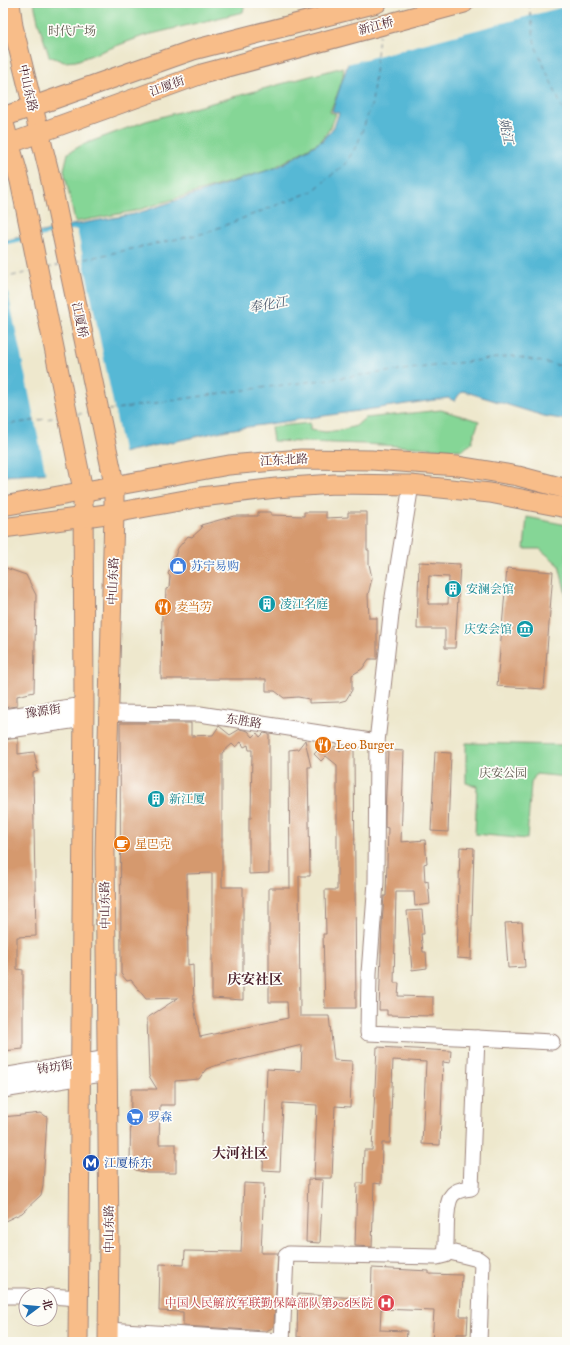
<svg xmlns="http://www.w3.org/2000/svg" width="570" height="1345" font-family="'IM FELL English','Noto Serif SC',serif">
<rect width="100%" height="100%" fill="#fdfcf7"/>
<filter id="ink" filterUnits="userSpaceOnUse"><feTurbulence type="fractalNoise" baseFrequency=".025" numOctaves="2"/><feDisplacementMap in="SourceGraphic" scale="8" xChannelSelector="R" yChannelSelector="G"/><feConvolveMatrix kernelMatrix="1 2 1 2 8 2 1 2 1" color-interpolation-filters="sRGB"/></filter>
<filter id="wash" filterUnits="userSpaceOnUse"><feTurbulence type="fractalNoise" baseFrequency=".012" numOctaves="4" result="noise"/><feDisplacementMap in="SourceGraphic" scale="16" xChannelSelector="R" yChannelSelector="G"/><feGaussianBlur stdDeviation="0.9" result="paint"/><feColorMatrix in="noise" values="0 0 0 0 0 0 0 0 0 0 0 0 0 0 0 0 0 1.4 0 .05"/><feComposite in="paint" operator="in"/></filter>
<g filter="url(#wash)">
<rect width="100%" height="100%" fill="#eee8cd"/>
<g fill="#85d696" stroke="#687a60">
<polygon points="34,3 245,3 243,12 143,36 76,61 64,62 49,56 38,21"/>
<path d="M 343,67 C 346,77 334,101 330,112 L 336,114 L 331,127 L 321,141 L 272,169 L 135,211 L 75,222 L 64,170 L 68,153 L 82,145 L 146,121 Z"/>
<polygon points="441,410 479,421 471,444 462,450 365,444 273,441 271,427 310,423 310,430 326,432 341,430 356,426 365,418"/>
<polygon points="527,517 567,525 567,599 559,565 540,549 524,549"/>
<polygon points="466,743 567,745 567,777 536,774 531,783 527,839 475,834 477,786 466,783"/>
</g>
<polygon fill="#57b8d5" stroke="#506c80" points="567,3 567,420 544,416 463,391 458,396 455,401 448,398 227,430 130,451 50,473 3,476 3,241 72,225 135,214 278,167 322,141 334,127 339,113 332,111 353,49"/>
<g fill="#eee8cd">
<polygon points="351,3 567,3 567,6 347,64 351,49"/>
<polygon points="77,229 124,455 46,475 3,269 3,245"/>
</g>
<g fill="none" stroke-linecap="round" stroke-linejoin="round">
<g stroke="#4f5c6f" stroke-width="1" stroke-dasharray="5 4" stroke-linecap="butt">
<polyline points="529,3 535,45 567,119"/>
<polyline points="76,261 205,233 313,191 346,163 358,143 372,103 379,35"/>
<polyline points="47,268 59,265"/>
<polyline points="3,278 30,272"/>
<polyline points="109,410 236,391 513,356 567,367"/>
<polyline points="77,414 90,413"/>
<polyline points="3,425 60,417"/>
</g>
</g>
<g id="blocks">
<g fill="#d5996e" fill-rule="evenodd">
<polygon points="258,512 271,512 271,515 304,516 304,512 326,512 326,518 348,517 348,512 367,512 367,550 369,550 369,564 372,578 368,595 369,618 377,618 377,659 369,659 362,669 352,675 352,690 346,700 339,702 309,703 309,699 298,697 284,698 275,691 266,691 266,679 161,679 162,612 165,612 166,589 169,588 170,576 168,574 178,548 188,536 192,537 202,528 201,525 234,516 258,516"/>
<path d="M 419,562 L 460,564 L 455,648 L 445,648 L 445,629 L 417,629 ZM 429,576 L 449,577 L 448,604 L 428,604 Z"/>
<polygon points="3,567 26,575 36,595 34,692 17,696 17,706 3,708"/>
<polygon points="507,568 553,572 544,689 497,686"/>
<polygon points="120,723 191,723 191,736 213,735 219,726 230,735 240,729 248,731 253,737 257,733 260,737 264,733 269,734 269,873 249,874 249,818 251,818 252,750 249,750 248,745 244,747 241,742 235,747 232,744 222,753 222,887 243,887 243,1000 212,998 212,873 187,874 188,965 193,964 194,1007 200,1037 288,1018 287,1002 269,1002 269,888 290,888 289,750 298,749 305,740 311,767 308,767 310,876 299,876 300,1016 329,1016 334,1060 352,1061 350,1107 335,1106 332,1178 314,1178 317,1105 283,1103 280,1171 263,1170 267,1069 301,1071 302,1045 214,1066 206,1069 199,1079 175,1081 175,1105 160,1105 159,1144 176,1144 176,1173 147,1173 136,1170 130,1165 131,1089 157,1089 149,1076 147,1018 178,998 146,999 131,980 127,981 121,974"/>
<polygon points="18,738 18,754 34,752 38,771 33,773 36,936 17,937 17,969 23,970 23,1049 3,1051 3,740"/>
<polygon points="324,744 330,750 335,746 340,751 344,747 347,751 350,747 354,748 356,1008 325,1008 323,934 326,934 325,890 337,890 337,765 326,756 321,761 314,754"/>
<polygon points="388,750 404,751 401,842 425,840 427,863 424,864 425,882 428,881 430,904 415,906 414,892 396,892 394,983 399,983 398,996 433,997 433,1016 387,1015 387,1010 379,1010 382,924 384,896 386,896 388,828 385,827 385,814"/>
<polygon points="435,752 451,753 448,832 431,831"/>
<polygon points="460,847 474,848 471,959 457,958"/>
<polygon points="422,910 424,934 421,934 423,952 426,952 427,968 412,970 407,911"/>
<polygon points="522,922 525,967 508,968 505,923"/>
<polygon points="377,1047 451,1051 450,1063 443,1062 440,1145 422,1144 426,1062 393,1060 390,1143 382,1143 381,1184 374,1183 372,1247 355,1246 357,1183 363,1183 364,1150 372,1150"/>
<polygon points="41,1113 47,1117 43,1186 41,1195 22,1213 3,1222 3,1117"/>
<polygon points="308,1179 323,1180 320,1243 306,1242"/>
<polygon points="244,1183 264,1184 261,1253 278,1253 274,1325 272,1328 266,1331 183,1326 183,1312 159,1311 160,1264 184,1265 185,1251 241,1252"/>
<polygon points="372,1268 429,1271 429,1274 462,1275 460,1316 468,1316 467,1334 457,1334 456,1342 432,1342 434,1311 381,1309 380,1330 407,1331 406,1342 346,1342 297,1337 298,1294 371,1299"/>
</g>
</g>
</g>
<g filter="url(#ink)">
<use href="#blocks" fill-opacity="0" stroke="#9c847c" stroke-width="1"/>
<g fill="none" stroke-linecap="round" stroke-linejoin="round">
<defs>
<g id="minor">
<polyline points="109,713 200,714 377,742"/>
<polyline points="3,717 84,705"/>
<polyline points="3,731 84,719"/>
<polyline points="477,1038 552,1042"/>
<polyline points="3,1076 108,1058"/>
<polyline points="3,1090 108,1073"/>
<polyline points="446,1251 478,1259 482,1262 479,1342"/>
<polyline points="3,1296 26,1296"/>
<polyline points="50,1296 79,1298"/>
<polyline points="108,1330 282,1341"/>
<path d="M 282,1342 L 286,1256 L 289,1254 L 437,1257 L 445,1255 C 448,1240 443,1204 453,1194 C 458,1189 465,1189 471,1188 L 477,1038 L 368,1033 L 369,973 L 376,882 L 377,742 L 393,597 L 411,485"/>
</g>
<g id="major">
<polyline points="10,3 13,26 49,172"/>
<polyline points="3,117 193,50 377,3"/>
<polyline points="3,120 20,181 83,490 84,705 78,1342"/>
<polyline points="3,146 202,74 464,3"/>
<polyline points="3,506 229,465 301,459 371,460 458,466 518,476 567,489"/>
<polyline points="3,528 114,513 201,497 276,488 334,484 411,485 490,493 567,508"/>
<polyline points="108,1342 109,1239 105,852 114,513 114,485 111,468"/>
</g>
</defs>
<use href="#minor" stroke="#9c847c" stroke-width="17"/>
<use href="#major" stroke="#9c847c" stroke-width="21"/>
<use href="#minor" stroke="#fff" stroke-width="15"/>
<use href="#major" stroke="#f8bd89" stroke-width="19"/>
<defs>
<polyline id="major-bridge" points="49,172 111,468"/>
</defs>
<use href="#major-bridge" stroke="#9c847c" stroke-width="21" stroke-linecap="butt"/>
<use href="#major-bridge" stroke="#f8bd89" stroke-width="19"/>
</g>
</g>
<defs>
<symbol id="shop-disc" viewBox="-11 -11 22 22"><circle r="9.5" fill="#3f7fe0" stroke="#fdfcf7"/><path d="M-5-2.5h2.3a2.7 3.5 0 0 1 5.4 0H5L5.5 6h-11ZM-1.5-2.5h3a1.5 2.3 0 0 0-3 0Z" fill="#fff"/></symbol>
<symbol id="building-disc" viewBox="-11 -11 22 22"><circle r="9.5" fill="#0f9aa8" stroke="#fdfcf7"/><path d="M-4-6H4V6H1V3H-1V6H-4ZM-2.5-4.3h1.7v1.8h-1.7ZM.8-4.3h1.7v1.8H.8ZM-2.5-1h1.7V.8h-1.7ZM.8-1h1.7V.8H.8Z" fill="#fff"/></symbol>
<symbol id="restaurant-disc" viewBox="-11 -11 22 22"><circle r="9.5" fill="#e8710a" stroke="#fdfcf7"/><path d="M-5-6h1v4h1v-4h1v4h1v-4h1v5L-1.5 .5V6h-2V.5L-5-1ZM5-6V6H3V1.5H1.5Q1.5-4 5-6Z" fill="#fff"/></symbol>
<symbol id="museum-disc" viewBox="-11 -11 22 22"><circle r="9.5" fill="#0f9aa8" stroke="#fdfcf7"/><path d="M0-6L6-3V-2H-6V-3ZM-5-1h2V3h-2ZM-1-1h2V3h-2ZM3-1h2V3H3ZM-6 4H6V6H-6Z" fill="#fff"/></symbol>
<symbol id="cafe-disc" viewBox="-11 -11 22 22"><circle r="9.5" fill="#e8710a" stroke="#fdfcf7"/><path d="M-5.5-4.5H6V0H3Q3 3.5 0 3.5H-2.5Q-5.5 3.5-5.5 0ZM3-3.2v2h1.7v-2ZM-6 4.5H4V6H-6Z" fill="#fff"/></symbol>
<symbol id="supermarket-disc" viewBox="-11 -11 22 22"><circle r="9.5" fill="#3f7fe0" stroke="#fdfcf7"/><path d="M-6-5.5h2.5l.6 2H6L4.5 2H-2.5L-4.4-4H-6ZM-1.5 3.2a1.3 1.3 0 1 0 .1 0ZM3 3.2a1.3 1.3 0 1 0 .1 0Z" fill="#fff"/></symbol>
<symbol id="metro-disc" viewBox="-11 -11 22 22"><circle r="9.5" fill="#1a4fb4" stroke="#fdfcf7"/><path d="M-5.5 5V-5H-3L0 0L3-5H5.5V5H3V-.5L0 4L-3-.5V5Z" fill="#fff"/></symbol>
<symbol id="hospital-disc" viewBox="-11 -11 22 22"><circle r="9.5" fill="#e0444e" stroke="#fdfcf7"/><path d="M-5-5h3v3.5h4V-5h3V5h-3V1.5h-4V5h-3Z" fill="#fff"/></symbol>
</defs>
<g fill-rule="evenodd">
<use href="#shop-disc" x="168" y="556" width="20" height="20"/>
<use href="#building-disc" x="443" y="579" width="20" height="20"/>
<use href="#building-disc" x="257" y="594" width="20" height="20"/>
<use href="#restaurant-disc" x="153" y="597" width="20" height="20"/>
<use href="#museum-disc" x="515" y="619" width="20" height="20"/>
<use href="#restaurant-disc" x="313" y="735" width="20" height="20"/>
<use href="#building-disc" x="146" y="789" width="20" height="20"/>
<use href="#cafe-disc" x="112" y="834" width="20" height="20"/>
<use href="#supermarket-disc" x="125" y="1107" width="20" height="20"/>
<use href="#metro-disc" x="81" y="1153" width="20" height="20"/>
<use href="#hospital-disc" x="376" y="1293" width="20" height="20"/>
</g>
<g text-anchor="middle" stroke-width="3.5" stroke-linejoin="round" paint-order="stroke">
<g font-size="12" fill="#4a1f2b" stroke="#fdfcf7">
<text transform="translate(376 26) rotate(-15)" y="4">新江桥</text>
<text transform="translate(167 86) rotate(-20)" y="4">江厦街</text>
<text transform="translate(28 88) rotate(77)" y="4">中山东路</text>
<text transform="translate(80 320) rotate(78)" y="4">江厦桥</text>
<text transform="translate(284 460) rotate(-3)" y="4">江东北路</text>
<text transform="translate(113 581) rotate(-88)" y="4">中山东路</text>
<text transform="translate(43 711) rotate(-8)" y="4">豫源街</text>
<text transform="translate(244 721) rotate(9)" y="4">东胜路</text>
<text transform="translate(105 905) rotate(-91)" y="4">中山东路</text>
<text transform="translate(55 1067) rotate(-9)" y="4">铸坊街</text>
<text transform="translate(109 1229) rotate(-90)" y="4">中山东路</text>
</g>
<g font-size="12" fill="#5c564b" stroke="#fdfcf7">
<text x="72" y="35">时代广场</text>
<text x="503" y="777">庆安公园</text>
</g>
<g font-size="12" fill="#366cbe" stroke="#fdfcf7" text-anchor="start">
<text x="191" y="570">苏宁易购</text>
<text x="148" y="1121">罗森</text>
</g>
<g font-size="12" fill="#0d838f" stroke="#fdfcf7" text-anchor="start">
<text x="466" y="593">安澜会馆</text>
<text x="280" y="608">凌江名庭</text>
<text x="512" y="633" text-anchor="end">庆安会馆</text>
<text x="169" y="803">新江厦</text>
</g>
<g font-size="12" fill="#c56008" stroke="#fdfcf7" text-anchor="start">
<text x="176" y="611">麦当劳</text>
<text x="336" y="749">Leo Burger</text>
<text x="135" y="848">星巴克</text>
</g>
<g font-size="12" fill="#164399" stroke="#fdfcf7" text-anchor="start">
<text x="104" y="1167">江厦桥东</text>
</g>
<g font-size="12" fill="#be3a42" stroke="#fdfcf7" text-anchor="end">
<text x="373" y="1307">中国人民解放军联勤保障部队第906医院</text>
</g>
<g font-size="13" font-style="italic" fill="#4f5c6f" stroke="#fdfcf7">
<text transform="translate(507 131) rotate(79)" y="5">姚江</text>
<text transform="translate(268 304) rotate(-10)" y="5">奉化江</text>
</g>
<g font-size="14" font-weight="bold" fill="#4a1f2b" stroke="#fdfcf7">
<text x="255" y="984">庆安社区</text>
<text x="240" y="1158">大河社区</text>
</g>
</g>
<rect width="570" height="1345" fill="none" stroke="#fdfcf7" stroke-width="16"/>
<g transform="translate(38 1307) rotate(74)"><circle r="19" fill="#fdfcf7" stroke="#b5a4a5"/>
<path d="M0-3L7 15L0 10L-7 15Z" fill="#1f6fb2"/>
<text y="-6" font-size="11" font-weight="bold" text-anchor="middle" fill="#4a1f2b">北</text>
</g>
</svg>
